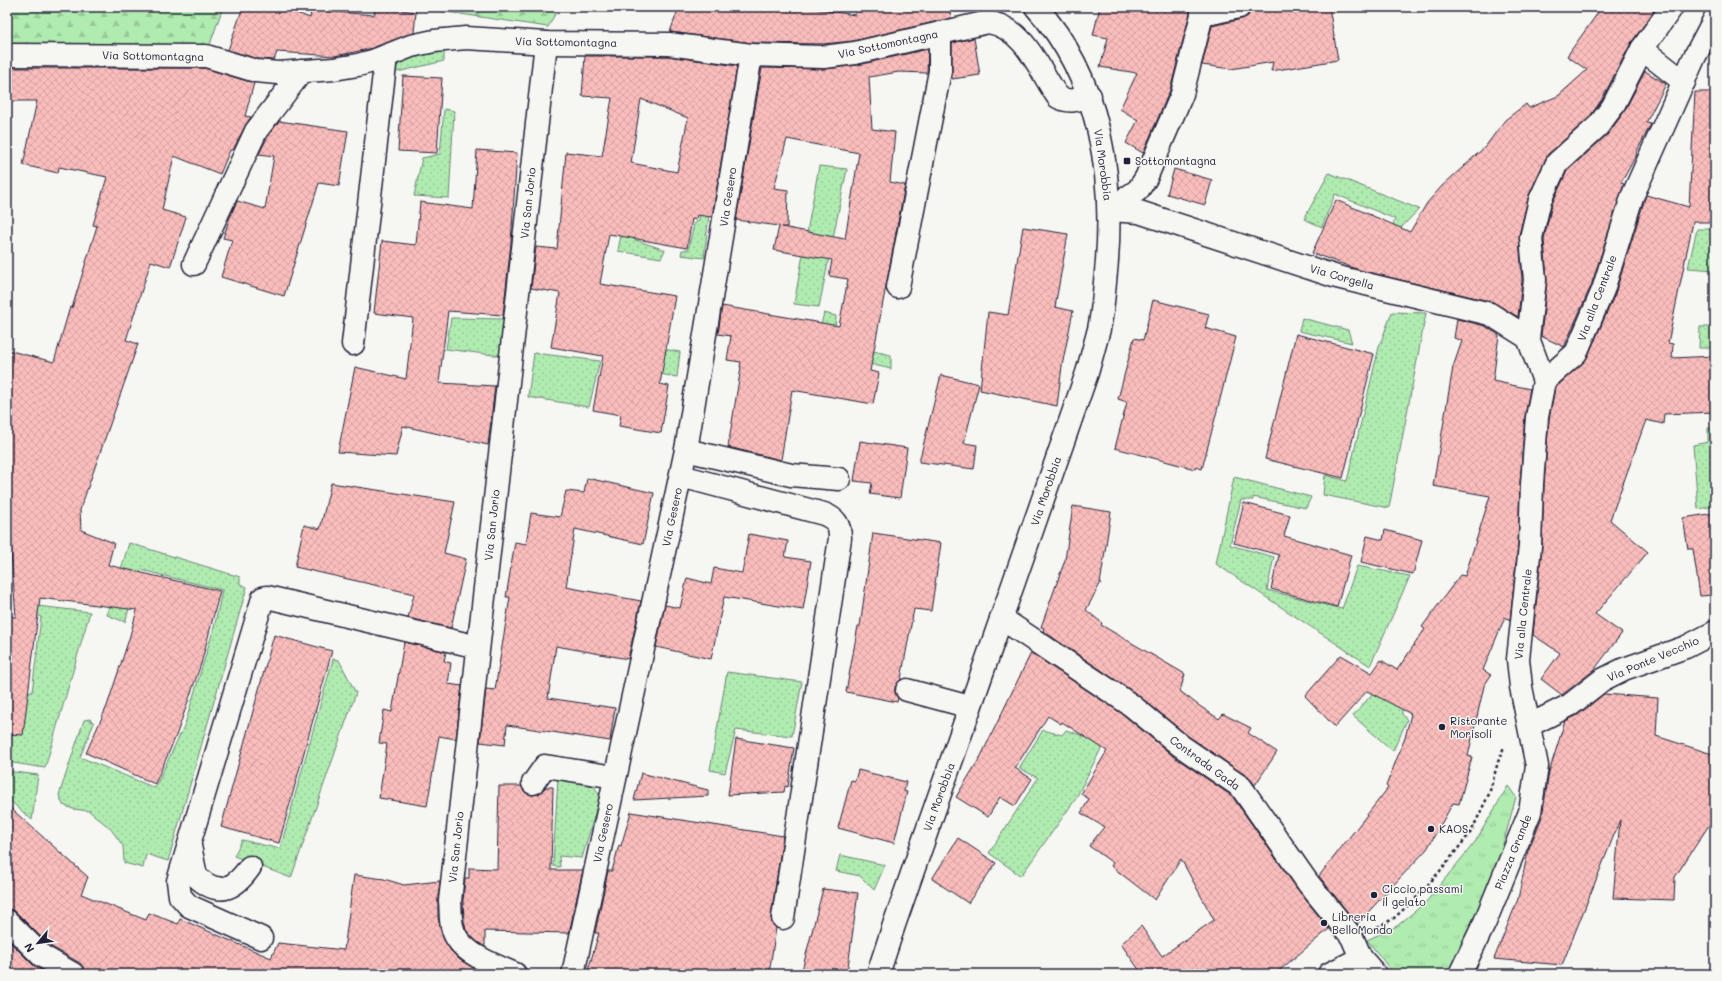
<svg xmlns="http://www.w3.org/2000/svg" width="1722" height="981" font-family="Mali,sans-serif">
<defs>
<pattern id="grass-dots" width="8" height="8" patternUnits="userSpaceOnUse"><rect width="8" height="8" fill="#b0ebb0"/><path d="M2 2h.1M6 6h.1" fill="none" stroke="#97c998" stroke-width="1.8" stroke-linecap="round"/></pattern>
<pattern id="forest-firs" width="22" height="20" patternUnits="userSpaceOnUse"><rect width="22" height="20" fill="#b0ebb0"/><path d="M5 1l3.5 6h-7zM16 11l3.5 6h-7z" fill="#97c998"/></pattern>
<pattern id="park-tufts" width="24" height="20" patternUnits="userSpaceOnUse"><rect width="24" height="20" fill="#b0ebb0"/><path d="M3 7l-1-3M5 7V3M7 7l1-3M15 17l-1-3M17 17v-4M19 17l1-3" fill="none" stroke="#97c998"/></pattern>
<pattern id="building-cross-hatch" width="8" height="8" patternUnits="userSpaceOnUse"><rect width="8" height="8" fill="#fabdbb"/><path d="M0 0l8 8M0 8l8-8" fill="none" stroke="#d6a2a2"/></pattern>
</defs>
<rect width="100%" height="100%" fill="#f6f6f2"/>
<filter id="ink" filterUnits="userSpaceOnUse"><feTurbulence type="fractalNoise" baseFrequency=".025" numOctaves="2"/><feDisplacementMap in="SourceGraphic" scale="8" xChannelSelector="R" yChannelSelector="G"/><feConvolveMatrix kernelMatrix="1 2 1 2 8 2 1 2 1" color-interpolation-filters="sRGB"/></filter>
<g filter="url(#ink)">
<g fill="url(#grass-dots)" stroke="#698676">
<polygon points="444,48 444,61 393,73 404,56"/>
<polygon points="444,109 454,111 449,198 414,196 422,158 440,154"/>
<polygon points="634,165 644,166 633,239 665,250 661,258 618,251"/>
<polygon points="819,166 847,169 819,307 794,304"/>
<polygon points="1329,173 1419,209 1399,230 1393,225 1395,219 1335,194 1322,227 1304,219"/>
<polygon points="705,187 712,189 704,258 681,255 682,250 688,250 694,224 699,220"/>
<polygon points="1697,229 1715,229 1715,270 1688,268"/>
<polygon points="1392,312 1426,313 1389,508 1323,495 1325,475 1347,481 1379,347"/>
<polygon points="824,313 836,316 834,342 891,355 891,369 814,351"/>
<polygon points="451,318 505,319 501,356 446,349"/>
<polygon points="1302,318 1348,330 1352,343 1299,331"/>
<polygon points="1700,327 1715,327 1715,348 1699,348"/>
<polygon points="640,345 680,352 677,377 635,370"/>
<polygon points="534,353 600,361 589,407 528,397"/>
<polygon points="1708,428 1715,428 1715,506 1698,509 1693,445 1708,442"/>
<polygon points="1234,477 1311,497 1306,508 1253,497 1253,500 1241,500 1230,545 1274,557 1267,590 1342,609 1357,566 1410,576 1370,666 1216,564"/>
<polygon points="129,543 240,577 240,584 247,587 168,861 146,854 143,868 124,863 123,846 110,828 89,811 73,809 63,805 59,795 84,720 90,719 94,723 80,757 155,788 185,724 215,624 222,590 141,570 125,622 107,615"/>
<polygon points="37,606 90,612 45,768 7,762 7,727 21,694 32,692 41,617 37,615"/>
<polygon points="333,659 339,660 356,693 291,878 234,856 242,840 280,849"/>
<polygon points="727,672 802,682 792,736 736,730 725,773 710,770"/>
<polygon points="1373,693 1402,703 1402,714 1407,720 1393,751 1353,716"/>
<polygon points="1043,730 1062,735 1066,730 1104,743 1075,800 1021,876 989,853 1038,778 1019,768"/>
<polygon points="7,771 38,775 32,820 7,798"/>
<polygon points="558,777 594,786 600,796 582,858 559,856 560,867 553,866"/>
<polygon points="840,855 885,865 874,890 860,876 836,871"/>
</g>
<g fill="url(#forest-firs)" stroke="#698676">
<polygon points="7,7 223,7 206,56 7,55"/>
<polygon points="413,7 559,7 548,27"/>
</g>
<polygon fill="url(#park-tufts)" stroke="#698676" points="1508,786 1516,797 1494,877 1450,974 1394,974 1367,940 1397,926 1426,902 1475,842"/>
<g fill="url(#building-cross-hatch)" stroke="#22223b" fill-rule="evenodd">
<polygon points="243,7 281,7 310,18 311,10 374,15 375,7 403,7 402,10 416,12 414,33 369,49 335,56 277,52 274,60 258,59 228,50"/>
<polygon points="679,7 803,7 855,15 855,7 949,7 951,18 853,41 823,44 752,43 670,32"/>
<polygon points="1100,7 1190,7 1190,13 1170,90 1143,153 1126,143 1138,120 1120,109 1137,73 1100,67 1108,38 1093,35"/>
<polygon points="1251,7 1329,7 1338,60 1271,71 1273,62 1231,69 1202,65 1212,26 1242,19 1248,16"/>
<polygon points="1602,7 1657,7 1631,43 1602,99 1589,118 1548,154 1529,195 1519,235 1522,280 1518,317 1493,302 1359,270 1312,253 1336,200 1410,232 1427,203 1442,186 1485,147 1505,120 1526,104 1529,108 1558,96 1587,70 1567,56"/>
<polygon points="974,38 980,75 952,79 952,43"/>
<path d="M 928,49 L 927,73 L 899,72 L 869,77 L 872,129 L 895,132 L 890,182 L 905,185 L 870,371 L 879,373 L 873,404 L 792,390 L 781,460 L 728,447 L 741,367 L 740,367 L 741,362 L 727,360 L 731,336 L 718,334 L 722,306 L 839,326 L 848,279 L 829,276 L 832,260 L 774,250 L 779,226 L 736,220 L 762,68 L 826,69 L 858,65 ZM 787,139 L 859,153 L 845,239 L 782,227 L 787,227 L 788,190 L 774,188 Z"/>
<path d="M 585,56 L 668,56 L 737,66 L 712,217 L 697,215 L 696,220 L 692,219 L 687,248 L 609,234 L 600,284 L 675,296 L 660,384 L 669,386 L 661,433 L 619,426 L 621,415 L 593,410 L 603,356 L 551,347 L 560,293 L 531,288 L 536,247 L 557,249 L 566,152 L 602,156 L 612,98 L 582,96 ZM 641,99 L 688,118 L 677,172 L 631,163 Z"/>
<polygon points="7,68 204,68 254,83 245,116 251,117 245,126 233,150 230,150 220,174 174,156 162,210 186,217 170,267 151,261 126,340 138,344 80,510 81,530 114,543 108,565 220,591 201,664 176,736 155,784 86,753 107,706 129,639 137,610 40,598 23,735 7,734 7,616 16,617 7,499 7,350 54,362 70,307 72,308 97,226 93,225 107,177 59,167 58,173 23,165 37,101 7,101"/>
<polygon points="1645,71 1666,84 1646,123 1651,124 1636,153 1637,154 1621,183 1624,184 1591,286 1564,347 1541,336 1547,281 1544,239 1552,204 1567,171 1608,134 1624,112"/>
<polygon points="403,76 442,78 437,153 398,151"/>
<polygon points="1695,92 1715,92 1715,222 1693,222 1668,343 1673,344 1672,358 1715,356 1715,412 1664,414 1663,424 1646,420 1610,520 1648,552 1595,614 1622,633 1594,670 1562,695 1541,679 1560,653 1533,635 1542,547 1544,485 1549,419 1555,388 1587,358 1615,294 1646,195 1689,207"/>
<polygon points="279,121 348,131 339,186 319,183 284,296 221,277 232,240 223,238 230,217 237,201 265,209 274,156 259,154 267,138"/>
<polygon points="477,150 517,153 511,243 503,315 448,311 439,383 495,386 488,445 403,426 396,456 338,452 355,367 406,379 413,318 374,313 382,241 416,245 420,202 473,209"/>
<polygon points="1174,169 1212,180 1205,205 1167,194"/>
<polygon points="1023,227 1068,234 1055,307 1073,311 1062,366 1057,406 980,390 988,312 1008,315"/>
<polygon points="1153,300 1209,314 1205,328 1236,337 1202,469 1196,467 1195,469 1115,448 1127,402 1118,399 1134,338 1143,340"/>
<polygon points="1457,319 1485,326 1499,335 1493,381 1530,389 1525,416 1520,483 1518,545 1510,620 1505,617 1483,670 1491,675 1484,686 1468,756 1472,757 1459,804 1453,803 1427,849 1357,924 1319,876 1388,788 1386,786 1405,738 1411,714 1367,691 1335,727 1305,696 1341,655 1372,673 1381,660 1397,670 1425,629 1422,627 1460,575 1465,576 1490,496 1433,486 1453,367 1462,341 1454,338"/>
<polygon points="1296,334 1374,354 1343,478 1265,459"/>
<polygon points="941,375 979,384 964,443 977,445 974,469 919,462"/>
<polygon points="860,441 907,448 900,498 870,494 872,483 854,481"/>
<polygon points="587,478 654,493 643,544 575,529 566,587 641,601 628,659 556,646 548,698 615,708 610,741 507,725 505,745 480,742 486,689 495,690 510,597 506,597 515,542 526,544 531,513 560,517 566,491 584,493"/>
<polygon points="331,483 455,502 444,553 466,559 451,628 408,618 414,594 295,567 304,525 320,529"/>
<polygon points="1244,503 1290,515 1284,536 1351,555 1337,607 1271,589 1279,555 1234,543"/>
<polygon points="1073,506 1111,512 1100,584 1086,610 1102,623 1101,625 1185,674 1180,691 1198,705 1219,719 1223,714 1251,728 1248,733 1277,752 1255,785 1248,777 1188,736 1138,695 1043,631 1044,628 1041,627 1065,560"/>
<polygon points="1715,513 1715,595 1700,596 1693,549 1688,549 1683,518"/>
<polygon points="1385,530 1422,540 1413,574 1361,562 1367,536 1383,540"/>
<polygon points="873,533 941,543 931,611 914,609 901,679 895,687 895,693 898,698 897,702 846,692 858,626 860,626"/>
<polygon points="749,534 788,541 785,557 811,561 803,610 724,597 711,659 656,647 665,605 680,608 687,578 711,584 714,568 742,573"/>
<polygon points="274,635 332,651 279,843 221,827"/>
<polygon points="404,642 446,652 444,661 451,663 448,684 462,686 456,739 439,736 427,806 379,798 387,744 379,743 384,710 392,712"/>
<polygon points="1031,653 1124,715 1173,756 1232,796 1298,890 1329,929 1275,974 1136,974 1140,971 1121,944 1141,926 1162,956 1214,920 1181,859 1155,900 1111,866 1113,863 1089,846 1104,827 1081,813 1089,799 1081,794 1107,751 1062,722 1061,724 1048,716 1015,768 1032,779 1015,806 1000,797 988,817 956,797 981,756"/>
<polygon points="1604,694 1658,698 1656,736 1715,755 1715,816 1675,877 1674,900 1613,898 1620,820 1562,965 1494,959 1518,899 1528,851 1542,817 1549,772 1565,721 1578,715"/>
<polygon points="736,739 794,748 788,787 785,786 784,792 728,795"/>
<polygon points="858,770 906,782 904,791 907,792 894,843 838,828 851,780 855,781"/>
<polygon points="641,773 708,790 708,796 634,800"/>
<polygon points="499,786 521,786 526,793 532,795 539,794 546,787 553,787 551,870 583,870 569,933 485,931 485,947 476,941 466,930 464,921 463,901 465,878 469,878 469,868 497,869"/>
<polygon points="7,805 88,877 81,894 146,920 149,913 178,924 180,919 271,958 278,943 344,950 354,875 384,879 404,885 440,881 438,900 438,918 444,940 451,951 460,960 484,974 85,974 84,968 80,963 50,946 16,912 7,909"/>
<polygon points="631,812 783,836 771,916 772,923 776,928 769,974 587,974 599,933 595,933 608,871 612,871 619,845 621,846"/>
<polygon points="958,838 996,863 968,903 932,879"/>
<polygon points="823,889 858,893 847,974 801,974"/>
<polygon points="7,939 33,965 48,974 7,974"/>
</g>
<g fill="none" stroke-linecap="round" stroke-linejoin="round">
<defs>
<g id="minor">
<polyline points="1202,15 1239,7"/>
<polyline points="1642,49 1684,82"/>
<path d="M 7,55 L 206,56 L 256,71 L 278,73 L 334,69 L 358,65 L 373,61 L 411,46 L 434,41 L 466,38 L 546,43 L 669,44 L 751,55 L 824,57 L 855,53 L 988,22 C 1025,28 1039,70 1058,97 C 1069,103 1078,100 1090,96"/>
<polyline points="1109,210 1139,212 1337,277 1490,314 1528,338 1544,381"/>
<polyline points="1109,210 1138,190 1146,178 1182,94 1202,15 1202,7"/>
<polyline points="194,264 256,131 302,71"/>
<polyline points="898,287 940,71 940,33"/>
<polyline points="1528,338 1535,280 1531,238 1540,200 1557,163 1598,126 1613,106 1642,49 1672,7"/>
<polyline points="353,344 386,56"/>
<polyline points="686,450 791,475 839,479"/>
<path d="M 681,476 L 824,514 C 836,519 840,525 840,538 L 783,918"/>
<polyline points="1001,618 1131,705 1181,746 1241,787 1308,883 1352,937 1361,958 1375,974"/>
<polyline points="907,690 970,707"/>
<polyline points="1530,725 1570,705 1602,680 1624,669 1686,647 1715,632"/>
<polyline points="533,783 545,766 615,777"/>
<path d="M 190,846 L 196,876 C 218,897 234,890 250,867"/>
<polyline points="7,921 42,956 73,974"/>
<polyline points="261,938 189,906 180,896 178,881 263,598 267,597 478,647"/>
<path d="M 515,974 C 493,964 457,953 452,926 C 450,918 451,909 450,901 L 546,43"/>
<polyline points="573,974 686,450 751,55"/>
<path d="M 878,974 L 894,925 L 1087,373 C 1091,359 1095,344 1099,329 C 1103,311 1104,291 1106,272 C 1115,179 1101,79 1036,7"/>
<polyline points="1329,974 1361,958"/>
<polyline points="1460,974 1485,922 1530,812 1537,766 1521,687 1518,659 1530,546 1532,484 1537,417 1544,381 1576,353 1603,290 1632,197 1694,58 1715,18"/>
</g>
</defs>
<use href="#minor" stroke="#22223b" stroke-width="25"/>
<polyline stroke="#22223b" stroke-width="2.5" stroke-dasharray="3 3" stroke-linecap="butt" points="1377,927 1393,919 1415,899 1440,871 1471,832 1489,794 1498,762 1504,747"/>
<use href="#minor" stroke="#f6f6f2" stroke-width="22"/>
</g>
</g>
<g fill="#22223b" stroke="#f6f6f2" stroke-width="1.5">
<rect x="1123" y="157" width="8" height="8" rx="2"/>
<circle cx="1442" cy="727" r="4"/>
<circle cx="1431" cy="829" r="4"/>
<circle cx="1374" cy="895" r="4"/>
<circle cx="1324" cy="923" r="4"/>
</g>
<g text-anchor="middle" stroke-width="3" stroke-linejoin="round" paint-order="stroke">
<g font-size="11" fill="#22223b" stroke="#f6f6f2">
<text transform="translate(566 42) rotate(1)" y="4">Via Sottomontagna</text>
<text transform="translate(888 44) rotate(-12)" y="4">Via Sottomontagna</text>
<text transform="translate(153 56) rotate(1)" y="4">Via Sottomontagna</text>
<text transform="translate(1103 165) rotate(82)" y="4">Via Morobbia</text>
<text transform="translate(728 197) rotate(-81)" y="4">Via Gesero</text>
<text transform="translate(528 203) rotate(-84)" y="4">Via San Jorio</text>
<text transform="translate(1342 277) rotate(16)" y="4">Via Corgella</text>
<text transform="translate(1597 298) rotate(-69)" y="4">Via alla Centrale</text>
<text transform="translate(1046 491) rotate(-71)" y="4">Via Morobbia</text>
<text transform="translate(672 517) rotate(-78)" y="4">Via Gesero</text>
<text transform="translate(492 525) rotate(-84)" y="4">Via San Jorio</text>
<text transform="translate(1523 614) rotate(-84)" y="4">Via alla Centrale</text>
<text transform="translate(1653 659) rotate(-23)" y="4">Via Ponte Vecchio</text>
<text transform="translate(1205 763) rotate(36)" y="4">Contrada Gada</text>
<text transform="translate(939 797) rotate(-70)" y="4">Via Morobbia</text>
<text transform="translate(603 833) rotate(-78)" y="4">Via Gesero</text>
<text transform="translate(456 847) rotate(-84)" y="4">Via San Jorio</text>
<text transform="translate(1513 852) rotate(-68)" y="4">Piazza Grande</text>
</g>
<g font-size="11" fill="#22223b" stroke="#f6f6f2" text-anchor="start">
<text x="1135" y="165">Sottomontagna</text>
<text x="1450" y="725">Ristorante<tspan x="1450" dy="13">Morisoli</tspan></text>
<text x="1439" y="833">KAOS</text>
<text x="1382" y="893">Ciccio passami<tspan x="1382" dy="13">il gelato</tspan></text>
<text x="1332" y="921">Libreria<tspan x="1332" dy="13">BelloMondo</tspan></text>
</g>
</g>
<rect width="1722" height="981" fill="none" stroke="#f6f6f2" stroke-width="24"/>
<rect x="12" y="12" width="1698" height="957" fill="none" stroke="#22223b" stroke-width="1.5" filter="url(#ink)"/>
<g transform="translate(38 943) rotate(241)" stroke="#f6f6f2" stroke-width="3" paint-order="stroke">
<path d="M0-3L7 15L0 10L-7 15Z" fill="#22223b"/>
<text y="-6" font-size="11" font-weight="bold" text-anchor="middle" fill="#22223b">N</text>
</g>
</svg>
